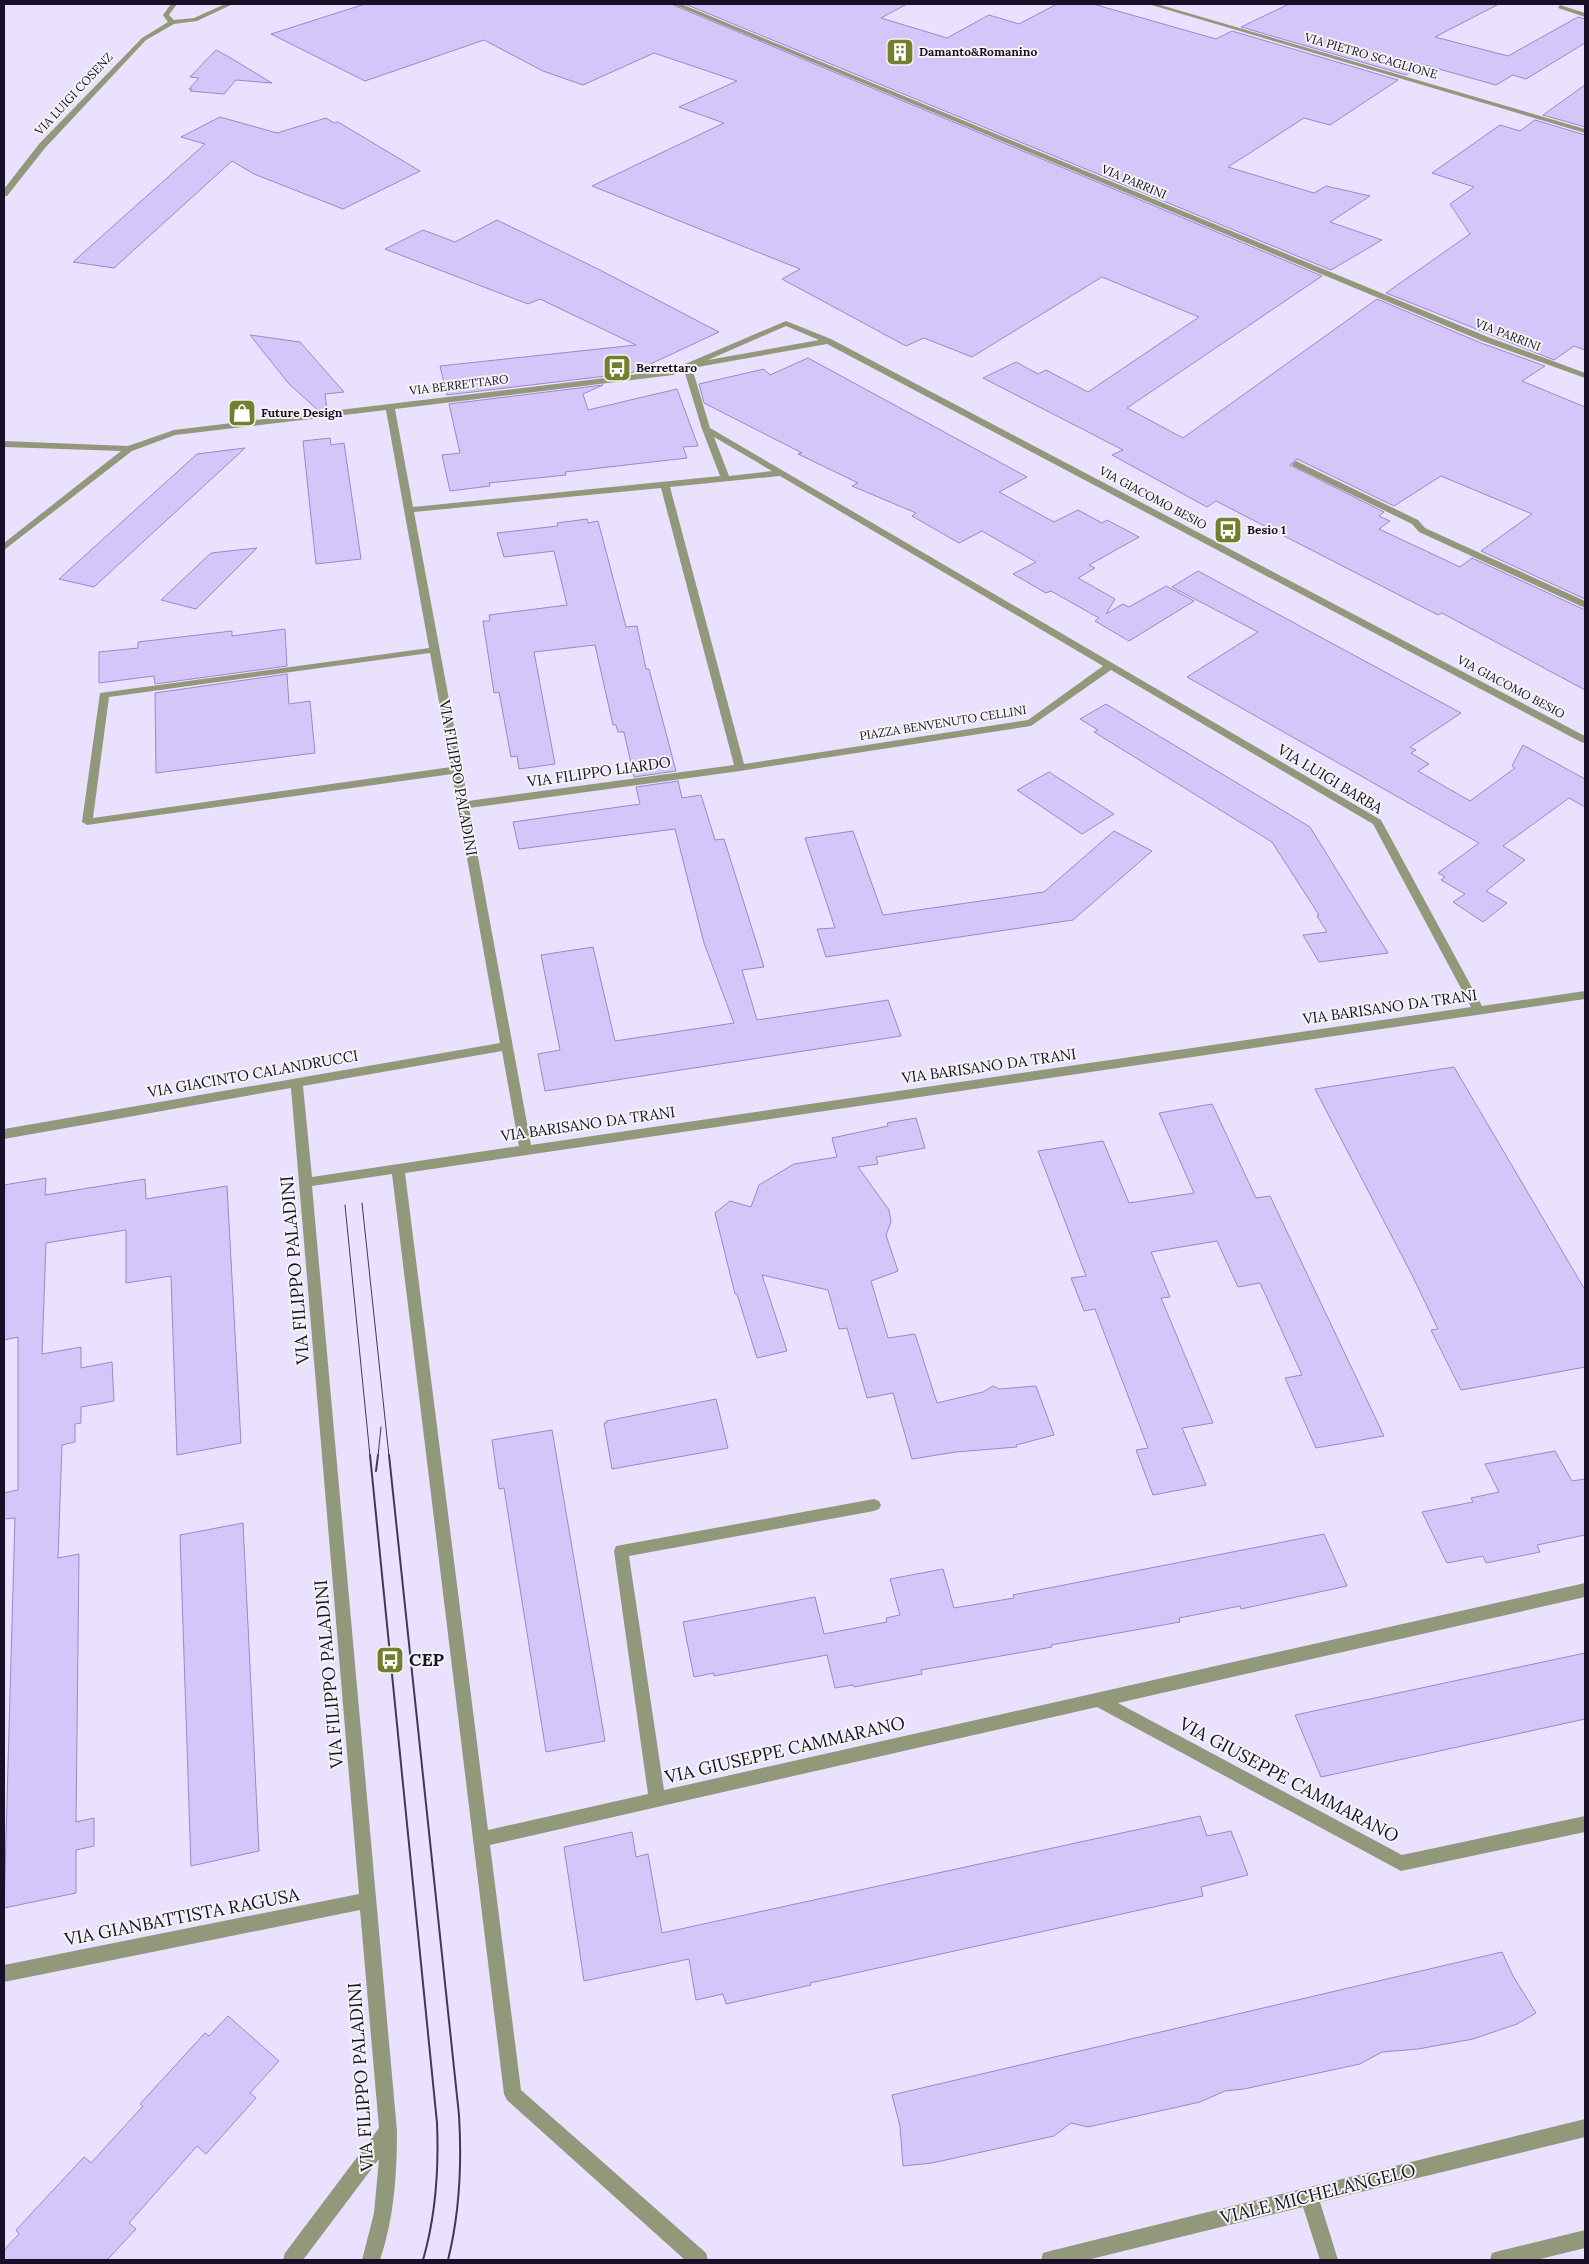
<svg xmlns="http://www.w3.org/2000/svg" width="1589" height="2264" font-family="Lora,serif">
<rect width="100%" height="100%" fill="#e9e1ff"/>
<g fill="#d5c6f9" stroke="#9c87ca">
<polygon points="365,4 671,4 1322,276 1127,408 1183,438 1377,299 1481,343 1545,366 1522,381 1585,407 1585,599 1481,551 1532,514 1441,476 1394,506 1297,459 1290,465 1384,512 1379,516 1390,521 1379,529 1460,567 1472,558 1585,610 1585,690 1442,613 1438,615 1216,501 1207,507 1196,501 1112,455 1123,450 983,378 1016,362 1038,374 1046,370 1088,392 1199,317 1102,277 972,357 924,338 906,346 782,279 800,269 592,186 724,123 679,107 737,81 654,53 583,85 543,71 484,40 365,81 271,34"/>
<polygon points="685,4 907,4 881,18 947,38 989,15 1019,24 1057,4 1093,4 1216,39 1232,31 1398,80 1330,125 1304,118 1228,167 1314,193 1326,186 1370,196 1330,222 1382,240 1331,270"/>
<polygon points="1289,4 1499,4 1435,37 1508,56 1578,17 1585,19 1585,43 1526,79 1513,75 1496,85 1421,64 1406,75 1241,27"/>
<polygon points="216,50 229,57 272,83 236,80 224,94 190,91 192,89 189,89 199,78 190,77"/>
<polygon points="1585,85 1585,127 1543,115"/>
<polygon points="220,117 277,133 326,118 334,123 338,122 420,171 343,209 254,174 232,161 114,268 73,262 205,144 181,137"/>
<polygon points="1535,120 1585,135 1585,350 1574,346 1554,360 1386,293 1470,234 1450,204 1474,187 1432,173 1500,125 1520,131"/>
<polygon points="497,220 598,269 719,332 631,373 447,395 440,366 636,345 540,299 528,304 385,249 423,230 455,242"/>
<polygon points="250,335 300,342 344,392 325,394 327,410 319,411 289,384"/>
<polygon points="808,358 1027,477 999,492 1054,522 1078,510 1102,523 1107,520 1139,537 1089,565 1095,568 1078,578 1115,599 1106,614 1123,604 1129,607 1166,586 1194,601 1129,641 1095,621 1099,618 1051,591 1046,593 1013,574 1036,562 982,531 959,543 912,516 916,513 852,486 858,483 798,454 802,453 704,403 699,384 764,369 770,375"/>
<polygon points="603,385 583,394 588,410 677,389 698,446 683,447 687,458 565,472 566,475 489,483 490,486 450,491 442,455 460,453 449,404"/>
<polygon points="330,438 331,445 344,443 361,559 316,564 303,441"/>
<polygon points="245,448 94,587 59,579 197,454"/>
<polygon points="587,519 588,523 598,521 626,627 637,626 646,669 649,669 676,771 634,777 624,732 618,732 616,725 613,725 595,645 534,652 555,764 519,769 517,756 511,757 499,692 494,693 483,621 490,621 489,615 567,605 554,551 504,557 497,533 558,526 557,523"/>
<polygon points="257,548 196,609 161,600 211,553"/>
<polygon points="1198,571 1461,713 1410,747 1416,750 1411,753 1429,764 1418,771 1470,801 1515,768 1512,766 1523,745 1585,779 1585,807 1569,798 1503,846 1525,860 1486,891 1507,903 1483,922 1453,902 1465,894 1441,880 1445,877 1438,873 1479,843 1187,677 1258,632 1172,587"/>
<polygon points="285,629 287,666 155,684 154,676 99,683 99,652 138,648 138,642 232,631 232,636"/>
<polygon points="287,674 289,704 310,701 315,753 156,773 155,693"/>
<polygon points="1106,704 1310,827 1388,953 1319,962 1303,935 1327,932 1317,916 1319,915 1272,842 1094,732 1098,730 1080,719"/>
<polygon points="1049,772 1114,814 1082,834 1017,790"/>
<polygon points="678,781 682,798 701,795 715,840 724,839 764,967 742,970 757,1020 888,1000 901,1036 545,1091 538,1054 560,1050 541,955 593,947 615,1041 734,1023 704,943 675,829 519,849 513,822 640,804 636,787"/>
<polygon points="853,831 883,915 1044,892 1114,831 1152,851 1073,920 826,957 817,929 835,928 805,838"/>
<polygon points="1454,1067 1585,1290 1585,1367 1461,1390 1431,1330 1438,1329 1411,1273 1315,1089"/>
<polygon points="1212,1104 1256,1198 1270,1196 1384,1436 1316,1448 1285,1378 1302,1375 1260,1283 1238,1287 1217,1241 1151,1252 1170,1297 1161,1298 1213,1423 1182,1428 1206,1485 1153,1495 1136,1450 1148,1448 1095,1309 1084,1311 1071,1278 1086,1276 1038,1151 1103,1141 1129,1203 1194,1193 1159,1113"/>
<polygon points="916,1118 925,1148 876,1157 878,1164 858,1167 889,1210 891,1222 886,1235 898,1271 871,1281 888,1338 915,1334 937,1403 983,1392 993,1386 999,1389 1036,1386 1054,1435 1016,1445 1017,1447 956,1452 912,1459 893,1393 867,1398 847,1328 839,1329 828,1290 762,1275 787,1351 757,1358 737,1294 735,1294 715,1213 730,1201 751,1207 759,1185 794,1164 837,1157 832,1138 888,1126 887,1123"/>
<polygon points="46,1178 45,1195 145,1179 146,1199 227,1186 241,1443 177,1455 171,1276 126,1283 126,1230 46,1243 42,1354 81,1347 81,1368 112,1362 114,1401 81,1407 81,1423 75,1424 75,1442 62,1445 58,1558 79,1554 76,1822 94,1818 94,1846 76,1850 76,1893 4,1908 15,1518 4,1519 4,1493 18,1490 18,1337 4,1340 4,1185"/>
<polygon points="716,1399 728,1448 612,1469 604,1423 607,1423 606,1421"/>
<polygon points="552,1430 605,1741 546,1752 504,1488 499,1489 492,1440"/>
<polygon points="1555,1451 1572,1481 1585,1479 1585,1535 1537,1545 1540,1552 1486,1563 1483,1556 1447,1563 1422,1512 1473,1502 1471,1498 1499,1492 1485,1464"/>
<polygon points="243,1523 259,1851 191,1866 180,1535"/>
<polygon points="1324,1534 1347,1586 1241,1609 1240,1606 1179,1618 1180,1622 1051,1645 1052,1647 921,1670 922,1674 854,1687 853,1685 835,1688 827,1655 714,1676 714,1673 694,1677 683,1622 815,1597 824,1634 887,1622 886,1618 900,1615 890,1579 943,1569 954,1608 1014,1598 1013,1595"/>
<polygon points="1585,1653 1585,1719 1321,1777 1295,1715"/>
<polygon points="1200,1816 1207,1836 1231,1831 1248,1875 1201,1887 1203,1896 810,1983 811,1985 726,2004 723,1994 696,2000 689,1959 584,1981 564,1847 632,1832 636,1857 648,1854 662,1933"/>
<polygon points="1502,1952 1513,1976 1536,2013 1517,2024 1473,2039 1418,2049 1382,2052 1360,2064 1244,2089 1225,2091 1200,2102 1088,2127 1071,2123 1054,2136 932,2163 903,2166 900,2126 892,2095"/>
<polygon points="228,2016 279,2061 250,2093 256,2098 206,2154 197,2146 129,2223 136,2229 107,2260 4,2260 4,2250 19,2234 16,2230 84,2157 91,2163 143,2106 140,2104 205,2033 209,2036"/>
</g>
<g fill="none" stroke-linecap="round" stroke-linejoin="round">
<g fill="#92997a" fill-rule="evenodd">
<polygon points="171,4 177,4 169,15 174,20 194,18 225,4 233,4 197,21 174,24 146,40 45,148 7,196 4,196 4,189 39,144 142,38 168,22 163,15"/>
<polygon points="673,4 681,4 1488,337 1585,373 1585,378 1482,341"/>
<polygon points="1148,4 1157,4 1585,129 1585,133"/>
<polygon points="1560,5 1585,13 1585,17 1558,8"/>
<path d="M 786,321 L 831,339 L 1585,736 L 1585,743 L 1581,742 L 827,344 L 692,368 L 710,428 L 1381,820 L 1482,1006 L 1585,991 L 1585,999 L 405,1173 L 488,1830 L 648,1794 L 614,1551 L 616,1546 L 874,1499 L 879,1501 L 881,1505 L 879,1509 L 874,1511 L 629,1556 L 664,1790 L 1585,1583 L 1585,1597 L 1118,1703 L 1402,1855 L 1585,1816 L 1585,1832 L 1401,1871 L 1097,1707 L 490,1845 L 521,2090 L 706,2253 L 708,2260 L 685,2260 L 507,2100 L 504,2094 L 392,1174 L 312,1186 L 397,2131 C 397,2175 394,2218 380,2260 L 362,2260 L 374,2213 L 379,2159 L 303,2260 L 283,2260 L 285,2253 L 379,2128 L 360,1910 L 4,1982 L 4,1965 L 359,1894 L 291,1088 L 4,1139 L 4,1129 L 500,1043 L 452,774 L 87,825 L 82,822 L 100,693 L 429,648 L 386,410 L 175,435 L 132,451 L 4,550 L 4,543 L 121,451 L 4,447 L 4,441 L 128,446 L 174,430 L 671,370 ZM 786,326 L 819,340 L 708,360 ZM 684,370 L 702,429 L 720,476 L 413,507 L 395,409 L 673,375 ZM 714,437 L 772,471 L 729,476 ZM 780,476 L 1103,666 L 1028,720 L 744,764 L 670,487 ZM 661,488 L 734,765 L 468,801 L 414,512 ZM 430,653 L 451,767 L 93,818 L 109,697 ZM 1111,670 L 1373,824 L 1471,1007 L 531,1145 L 469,808 L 740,771 L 1031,726 ZM 502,1051 L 519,1146 L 312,1177 L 303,1086 Z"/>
<polygon points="1296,461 1418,520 1425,528 1585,601 1585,608 1419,532 1412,524 1293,466 1292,464"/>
</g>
<g fill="#92997a" fill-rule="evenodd">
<polygon points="1585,2119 1585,2137 1320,2202 1338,2260 1320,2260 1303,2207 1087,2260 1041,2260 1043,2253 1050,2251"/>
<polygon points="1585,2230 1585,2248 1536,2260 1490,2260 1492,2253 1499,2251"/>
</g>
<g stroke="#413952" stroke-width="1">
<polyline points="362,1203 389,1456"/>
<polyline points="345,1205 370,1456"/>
<polyline points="378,1456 381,1427"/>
</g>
<g stroke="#413952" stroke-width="2">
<path d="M 370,1455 L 437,2123 C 439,2170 436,2215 423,2260"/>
<path d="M 389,1455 L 459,2115 C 462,2165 460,2212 448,2260"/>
<polyline points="376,1471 378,1455"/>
</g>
</g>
<defs>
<symbol id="building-square" viewBox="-11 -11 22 22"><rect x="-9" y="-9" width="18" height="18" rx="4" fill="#727f2d" stroke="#f4f4f4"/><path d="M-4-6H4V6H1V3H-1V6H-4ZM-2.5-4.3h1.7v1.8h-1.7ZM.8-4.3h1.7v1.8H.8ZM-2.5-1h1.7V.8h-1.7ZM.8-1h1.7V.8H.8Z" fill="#fff"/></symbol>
<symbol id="bus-square" viewBox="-11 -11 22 22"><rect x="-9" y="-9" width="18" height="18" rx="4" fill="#727f2d" stroke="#f4f4f4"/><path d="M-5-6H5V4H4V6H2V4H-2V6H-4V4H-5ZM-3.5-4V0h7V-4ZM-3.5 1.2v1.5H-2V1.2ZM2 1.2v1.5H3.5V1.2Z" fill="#fff"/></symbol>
<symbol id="shop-square" viewBox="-11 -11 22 22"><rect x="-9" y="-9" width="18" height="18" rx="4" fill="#727f2d" stroke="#f4f4f4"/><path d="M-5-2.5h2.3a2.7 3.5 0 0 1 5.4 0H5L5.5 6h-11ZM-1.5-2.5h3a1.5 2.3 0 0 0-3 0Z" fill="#fff"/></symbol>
</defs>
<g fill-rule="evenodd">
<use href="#building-square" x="884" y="36" width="32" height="32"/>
<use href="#bus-square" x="601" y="352" width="32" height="32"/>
<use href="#shop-square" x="226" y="397" width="32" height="32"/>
<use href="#bus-square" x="1212" y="514" width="32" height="32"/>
<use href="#bus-square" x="374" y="1644" width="32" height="32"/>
</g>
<g text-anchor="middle" stroke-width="4" stroke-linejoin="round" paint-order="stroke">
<g font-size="12" font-weight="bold" fill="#180f28" stroke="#f4f4f4" text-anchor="start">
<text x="919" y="56">Damanto&amp;Romanino</text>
<text x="636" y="372">Berrettaro</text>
<text x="261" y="417">Future Design</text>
<text x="1247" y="534">Besio 1</text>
</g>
<g font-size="12" fill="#180f28" stroke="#f4f4f4">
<text transform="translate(1371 56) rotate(16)" y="4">VIA PIETRO SCAGLIONE</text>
<text transform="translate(74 94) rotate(-47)" y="4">VIA LUIGI COSENZ</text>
<text transform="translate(1134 182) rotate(23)" y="4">VIA PARRINI</text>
<text transform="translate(1508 335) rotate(21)" y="4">VIA PARRINI</text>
<text transform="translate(459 385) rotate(-7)" y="4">VIA BERRETTARO</text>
<text transform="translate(1153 498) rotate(28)" y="4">VIA GIACOMO BESIO</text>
<text transform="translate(1511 687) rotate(28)" y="4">VIA GIACOMO BESIO</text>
<text transform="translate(943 723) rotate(-9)" y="4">PIAZZA BENVENUTO CELLINI</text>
</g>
<g font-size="15" fill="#180f28" stroke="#f4f4f4">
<text transform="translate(599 772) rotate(-8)" y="5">VIA FILIPPO LIARDO</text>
<text transform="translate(458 778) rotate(80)" y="5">VIA FILIPPO PALADINI</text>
<text transform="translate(1330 779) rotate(31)" y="5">VIA LUIGI BARBA</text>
<text transform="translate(1390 1007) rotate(-8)" y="5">VIA BARISANO DA TRANI</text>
<text transform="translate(989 1066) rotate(-8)" y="5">VIA BARISANO DA TRANI</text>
<text transform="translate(253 1074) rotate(-10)" y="5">VIA GIACINTO CALANDRUCCI</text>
<text transform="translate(588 1124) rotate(-8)" y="5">VIA BARISANO DA TRANI</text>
</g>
<g font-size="18" fill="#180f28" stroke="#f4f4f4">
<text transform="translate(295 1270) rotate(-95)" y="6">VIA FILIPPO PALADINI</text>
<text transform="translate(329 1674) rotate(-95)" y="6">VIA FILIPPO PALADINI</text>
<text transform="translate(785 1750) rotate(-13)" y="6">VIA GIUSEPPE CAMMARANO</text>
<text transform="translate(1289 1780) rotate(28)" y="6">VIA GIUSEPPE CAMMARANO</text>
<text transform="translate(182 1917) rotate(-11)" y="6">VIA GIANBATTISTA RAGUSA</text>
<text transform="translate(361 2077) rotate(-94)" y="6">VIA FILIPPO PALADINI</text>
<text transform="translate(1318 2194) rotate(-14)" y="6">VIALE MICHELANGELO</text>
</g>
<g font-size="18" font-weight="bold" fill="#180f28" stroke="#f4f4f4" text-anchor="start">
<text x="409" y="1666">CEP</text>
</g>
</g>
<rect width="1589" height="2264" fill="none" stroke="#180f28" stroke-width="10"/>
</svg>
